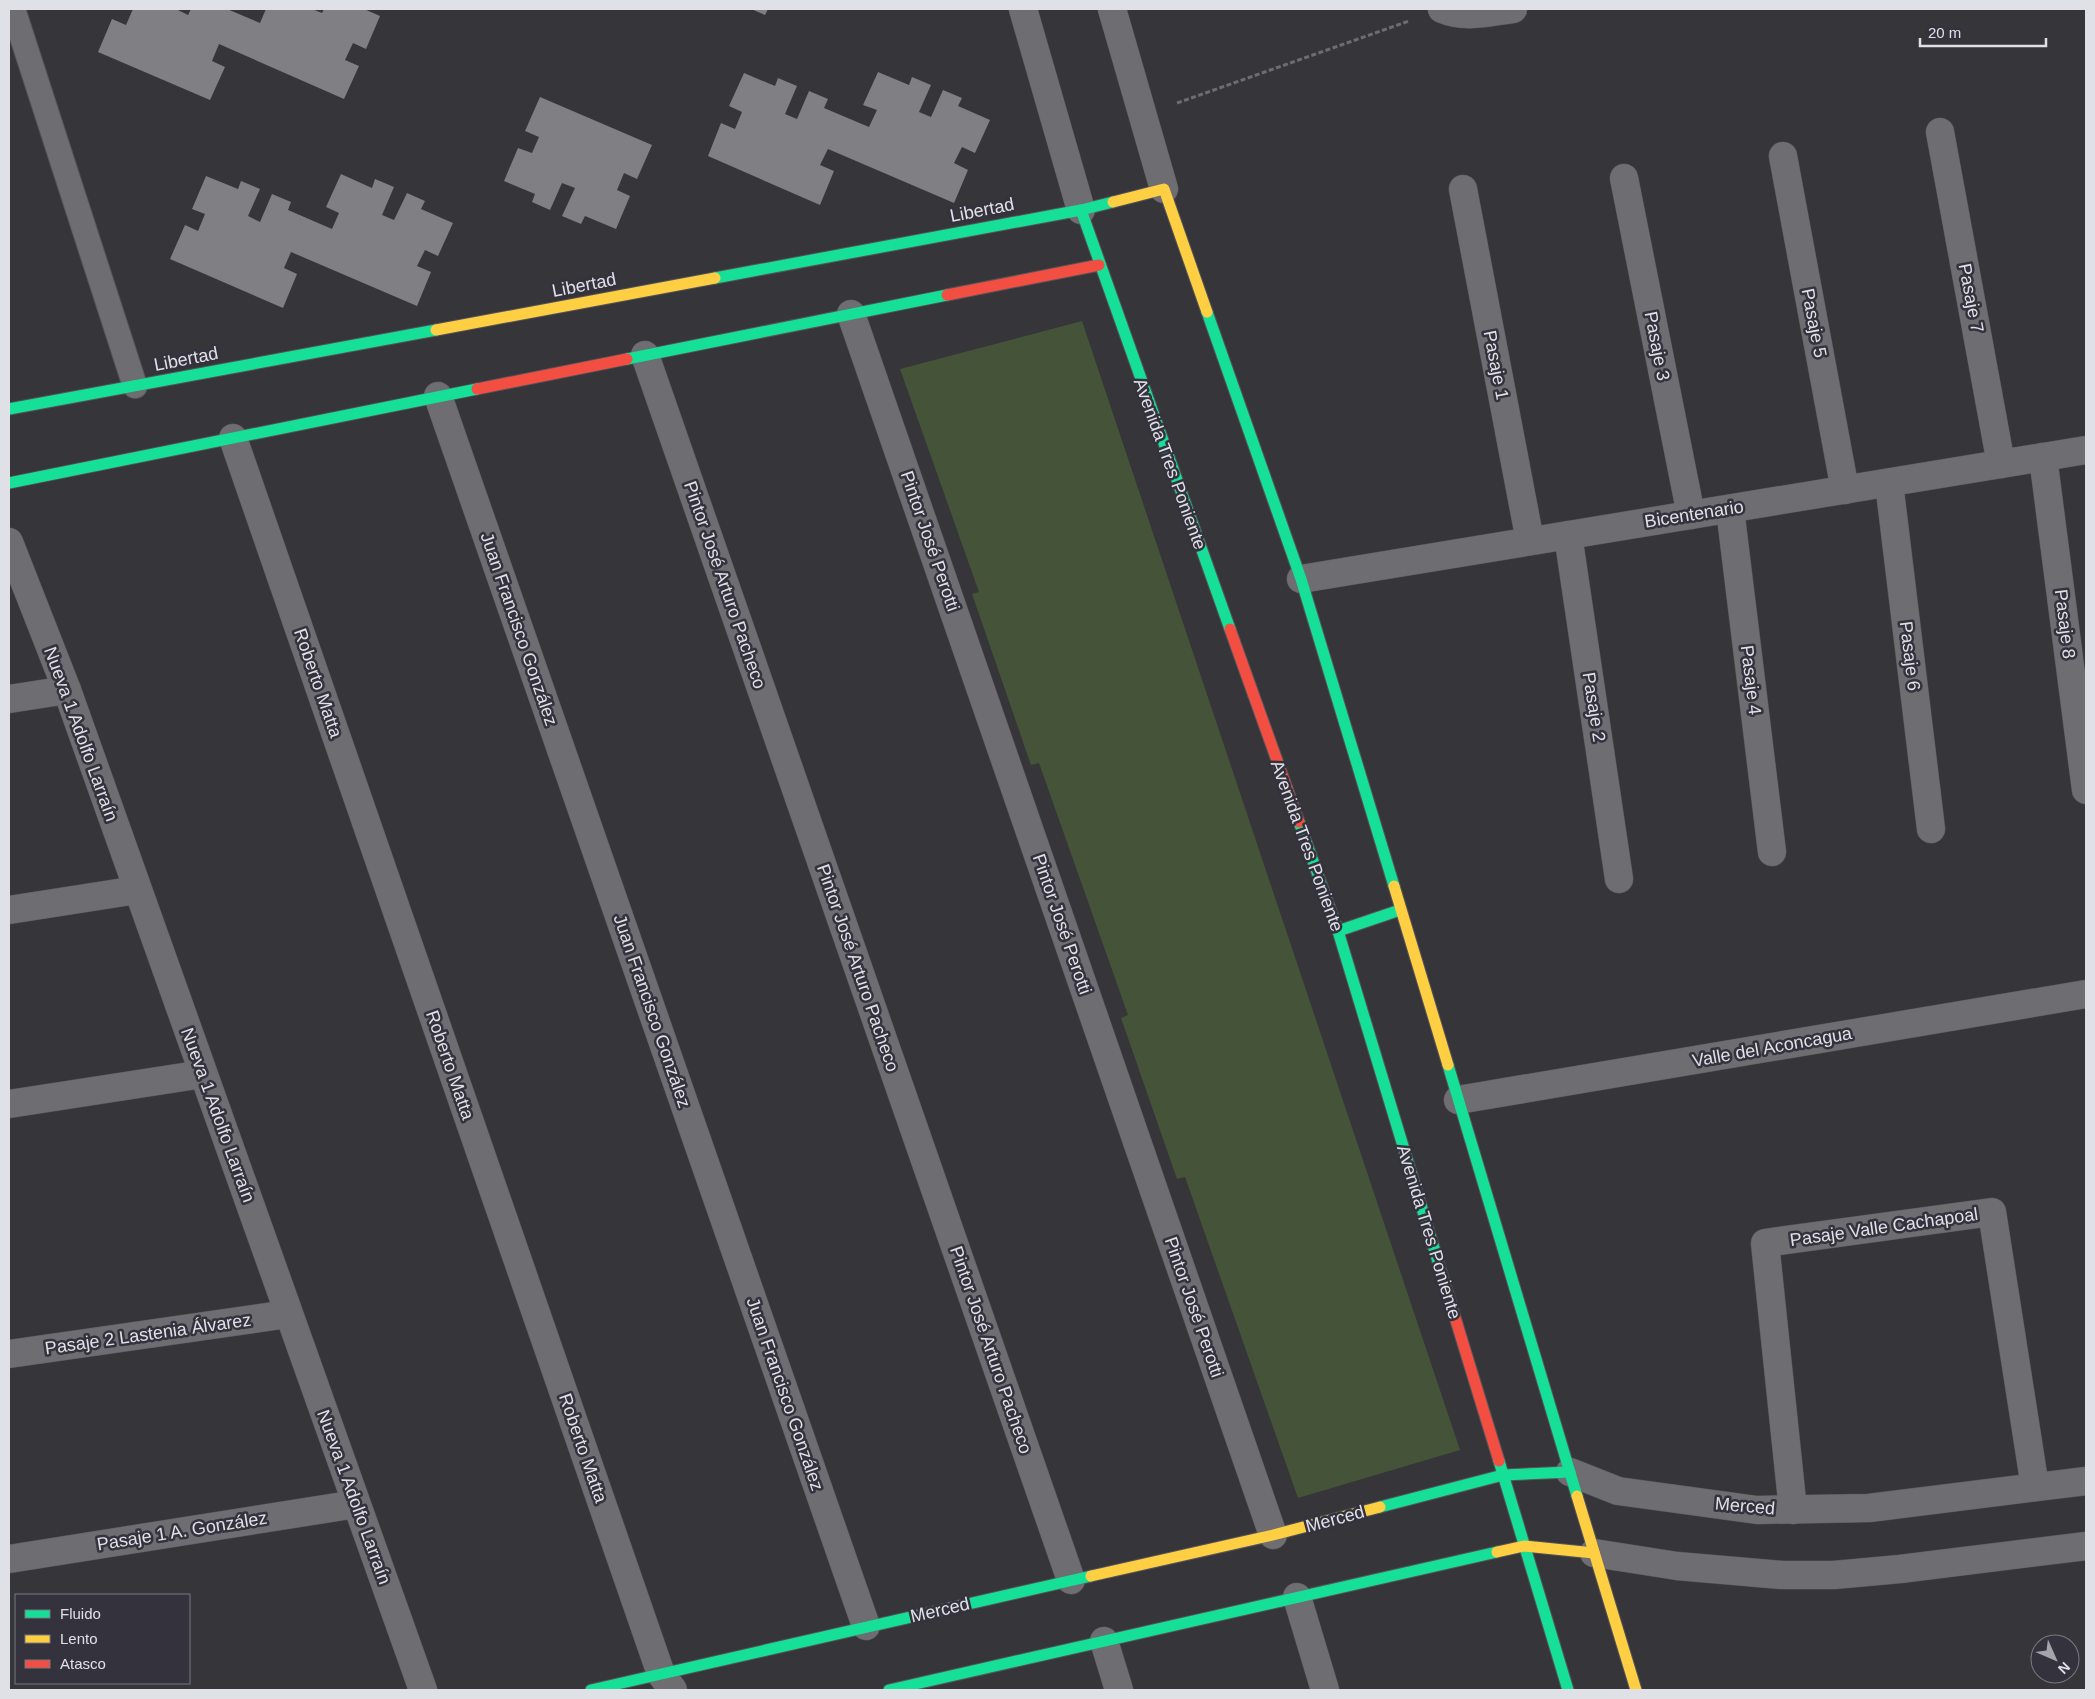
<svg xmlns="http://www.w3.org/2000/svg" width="2095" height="1699" font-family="Arial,sans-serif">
<rect width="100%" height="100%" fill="#35353a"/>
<polygon fill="#455439" points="1082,321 1460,1450 1298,1498 1185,1177 1177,1179 1121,1018 1128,1015 1039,763 1031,765 972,594 979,592 900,369"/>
<g fill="#7f7f84">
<polygon points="133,9 176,9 188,15 191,9 227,9 260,23 266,9 312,9 322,13 324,9 364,9 380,16 366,49 353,43 345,60 359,66 344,99 219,44 212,61 225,67 210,100 98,52 112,19 126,25"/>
<polygon points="751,9 768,9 765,15"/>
<polygon points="878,72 909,85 912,77 931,85 919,112 931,117 943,90 962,98 958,106 990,120 975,153 962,147 954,163 968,170 954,203 828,149 820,165 834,171 820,205 708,156 721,123 735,129 742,112 729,106 744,73 775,86 778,78 797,86 785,114 797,119 809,91 828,99 824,108 869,127 877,110 863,105"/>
<polygon points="540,97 652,145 637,179 624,173 617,190 630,196 616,229 585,216 581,224 562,216 575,188 562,183 550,210 532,202 535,194 504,181 518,148 532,153 539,137 525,131"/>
<polygon points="341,174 372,188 375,179 394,187 382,215 394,220 407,193 425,201 421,209 453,223 438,256 425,250 417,266 431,272 417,306 291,252 284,268 297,274 283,308 170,259 185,225 198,231 205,214 192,209 206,176 238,189 241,181 260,189 248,216 260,222 272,194 291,202 288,210 332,229 339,213 326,207"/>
</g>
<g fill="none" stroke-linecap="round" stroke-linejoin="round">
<defs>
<polyline id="lane" points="13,9 135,386"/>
<g id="street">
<polyline points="1023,9 1081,210"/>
<polyline points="1112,9 1164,189"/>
<path d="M 1442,9 C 1465,19 1489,12 1513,9"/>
<polyline points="1940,132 2001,464"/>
<polyline points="1783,156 1845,490"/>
<polyline points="1624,178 1691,515"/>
<polyline points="1463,189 1530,541"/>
<polyline points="851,314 1273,1535"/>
<polyline points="645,355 1071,1580"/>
<polyline points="438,396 866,1626"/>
<polyline points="233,438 661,1674 673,1690"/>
<polyline points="2043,457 2086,790"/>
<polyline points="1889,483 1931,829"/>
<polyline points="1730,509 1772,852"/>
<polyline points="1568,535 1619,879"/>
<polyline points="9,542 67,690 423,1690"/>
<polyline points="1301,579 2086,450"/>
<polyline points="9,699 67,690"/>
<polyline points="9,910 137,890"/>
<polyline points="1458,1100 2086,994"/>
<polyline points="9,1104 203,1074"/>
<polyline points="9,1354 288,1314"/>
<polyline points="1570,1472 1618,1491 1757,1510 1869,1508 2086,1481"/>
<polyline points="1793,1510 1765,1243 1992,1212 2035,1487"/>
<polyline points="1594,1553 1677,1566 1782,1575 1834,1575 1900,1569 2086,1546"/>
<polyline points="9,1559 356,1504"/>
<polyline points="1297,1597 1325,1690"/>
<polyline points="1104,1641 1119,1690"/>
</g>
<g id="fast">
<polyline points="1081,210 1230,629"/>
<polyline points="715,278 1081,210 1113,202"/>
<polyline points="1207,312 1301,579 1394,886"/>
<polyline points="627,359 947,295"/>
<polyline points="9,409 436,330"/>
<polyline points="9,483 477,389"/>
<polyline points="1299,822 1338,931 1446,1288"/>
<polyline points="1338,931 1400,910"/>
<polyline points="1448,1065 1577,1496"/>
<polyline points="1499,1461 1568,1690"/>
<polyline points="1380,1507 1503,1475 1570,1472"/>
<polyline points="591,1690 1091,1576"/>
<polyline points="889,1690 1497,1552"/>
</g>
<g id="slow">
<polyline points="1113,202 1164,189 1207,312"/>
<polyline points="436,330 715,278"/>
<polyline points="1394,886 1448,1065"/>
<polyline points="1577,1496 1636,1690"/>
<polyline points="1497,1552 1524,1546 1594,1553"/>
<polyline points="1091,1576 1273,1535 1380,1507"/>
</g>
<g id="jam">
<polyline points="947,295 1099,265"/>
<polyline points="477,389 627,359"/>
<polyline points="1230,629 1299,822"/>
<polyline points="1446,1288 1499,1461"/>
</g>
</defs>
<use href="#lane" stroke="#545459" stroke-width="26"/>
<use href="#street" stroke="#545459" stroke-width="29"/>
<use href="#fast" stroke="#545459" stroke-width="13"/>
<use href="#slow" stroke="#545459" stroke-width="13"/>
<use href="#jam" stroke="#545459" stroke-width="13"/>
<polyline stroke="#6d6d71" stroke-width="3" stroke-dasharray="5 2.5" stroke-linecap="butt" points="1177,103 1409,21"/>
<use href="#lane" stroke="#6e6d72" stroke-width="24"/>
<use href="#street" stroke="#6e6d72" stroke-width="28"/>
<use href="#fast" stroke="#16e098" stroke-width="11"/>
<use href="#slow" stroke="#ffcf43" stroke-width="11"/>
<use href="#jam" stroke="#f24e42" stroke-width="11"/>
</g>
<g text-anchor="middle" stroke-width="5" stroke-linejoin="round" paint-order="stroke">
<g font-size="18" fill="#e0e0e7" stroke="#33323d">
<text transform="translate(982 210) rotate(-11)" y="6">Libertad</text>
<text transform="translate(584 285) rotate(-11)" y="6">Libertad</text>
<text transform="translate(1971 298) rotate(79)" y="6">Pasaje 7</text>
<text transform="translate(1814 323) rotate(79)" y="6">Pasaje 5</text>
<text transform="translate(1657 346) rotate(79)" y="6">Pasaje 3</text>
<text transform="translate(186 359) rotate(-11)" y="6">Libertad</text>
<text transform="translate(1496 365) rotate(79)" y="6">Pasaje 1</text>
<text transform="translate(1170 464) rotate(70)" y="6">Avenida Tres Poniente</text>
<text transform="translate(1694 514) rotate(-9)" y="6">Bicentenario</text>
<text transform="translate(930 541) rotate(71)" y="6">Pintor José Perotti</text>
<text transform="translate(725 585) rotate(71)" y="6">Pintor José Arturo Pacheco</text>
<text transform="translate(2065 624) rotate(83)" y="6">Pasaje 8</text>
<text transform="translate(519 629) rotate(71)" y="6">Juan Francisco González</text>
<text transform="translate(1910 656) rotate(83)" y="6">Pasaje 6</text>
<text transform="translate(1751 680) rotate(83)" y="6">Pasaje 4</text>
<text transform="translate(318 683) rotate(71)" y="6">Roberto Matta</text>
<text transform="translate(1594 707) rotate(81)" y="6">Pasaje 2</text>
<text transform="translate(81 734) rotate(70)" y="6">Nueva 1 Adolfo Larraín</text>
<text transform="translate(1307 846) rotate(70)" y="6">Avenida Tres Poniente</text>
<text transform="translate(1062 924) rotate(71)" y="6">Pintor José Perotti</text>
<text transform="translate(858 968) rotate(71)" y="6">Pintor José Arturo Pacheco</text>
<text transform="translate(652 1011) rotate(71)" y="6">Juan Francisco González</text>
<text transform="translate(1772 1047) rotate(-10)" y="6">Valle del Aconcagua</text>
<text transform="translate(450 1065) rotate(71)" y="6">Roberto Matta</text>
<text transform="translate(218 1115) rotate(70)" y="6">Nueva 1 Adolfo Larraín</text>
<text transform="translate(1884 1227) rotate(-8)" y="6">Pasaje Valle Cachapoal</text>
<text transform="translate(1429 1232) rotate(73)" y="6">Avenida Tres Poniente</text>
<text transform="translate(1194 1307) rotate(71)" y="6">Pintor José Perotti</text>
<text transform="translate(148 1334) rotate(-8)" y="6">Pasaje 2 Lastenia Álvarez</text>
<text transform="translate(991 1350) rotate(71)" y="6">Pintor José Arturo Pacheco</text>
<text transform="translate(785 1394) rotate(71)" y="6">Juan Francisco González</text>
<text transform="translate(583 1448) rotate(71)" y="6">Roberto Matta</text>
<text transform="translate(354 1497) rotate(70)" y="6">Nueva 1 Adolfo Larraín</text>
<text transform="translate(1745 1506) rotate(5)" y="6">Merced</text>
<text transform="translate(1335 1519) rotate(-15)" y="6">Merced</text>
<text transform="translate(182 1531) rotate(-9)" y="6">Pasaje 1 A. González</text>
<text transform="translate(940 1610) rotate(-13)" y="6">Merced</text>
</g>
</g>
<rect width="2095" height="1699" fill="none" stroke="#e0e0e7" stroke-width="20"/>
<rect x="15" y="1594" width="175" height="90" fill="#33323d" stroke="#787881"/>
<rect x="25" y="1610" width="25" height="8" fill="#16e098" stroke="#787881"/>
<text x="60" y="1619" font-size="15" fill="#e0e0e7">Fluido</text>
<rect x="25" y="1635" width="25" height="8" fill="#ffcf43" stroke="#787881"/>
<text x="60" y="1644" font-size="15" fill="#e0e0e7">Lento</text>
<rect x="25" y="1660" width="25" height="8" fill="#f24e42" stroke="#787881"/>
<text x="60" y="1669" font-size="15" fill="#e0e0e7">Atasco</text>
<g transform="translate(2055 1659) rotate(135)"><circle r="24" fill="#33323d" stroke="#787881"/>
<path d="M0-4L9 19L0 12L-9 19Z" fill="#a4a4aa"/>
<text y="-8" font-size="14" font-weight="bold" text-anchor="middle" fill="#e0e0e7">N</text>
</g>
<path d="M1920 38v8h126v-8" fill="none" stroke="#e0e0e7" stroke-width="2.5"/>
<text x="1928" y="38" font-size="15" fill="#e0e0e7" stroke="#33323d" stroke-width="4" paint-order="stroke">20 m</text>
</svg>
